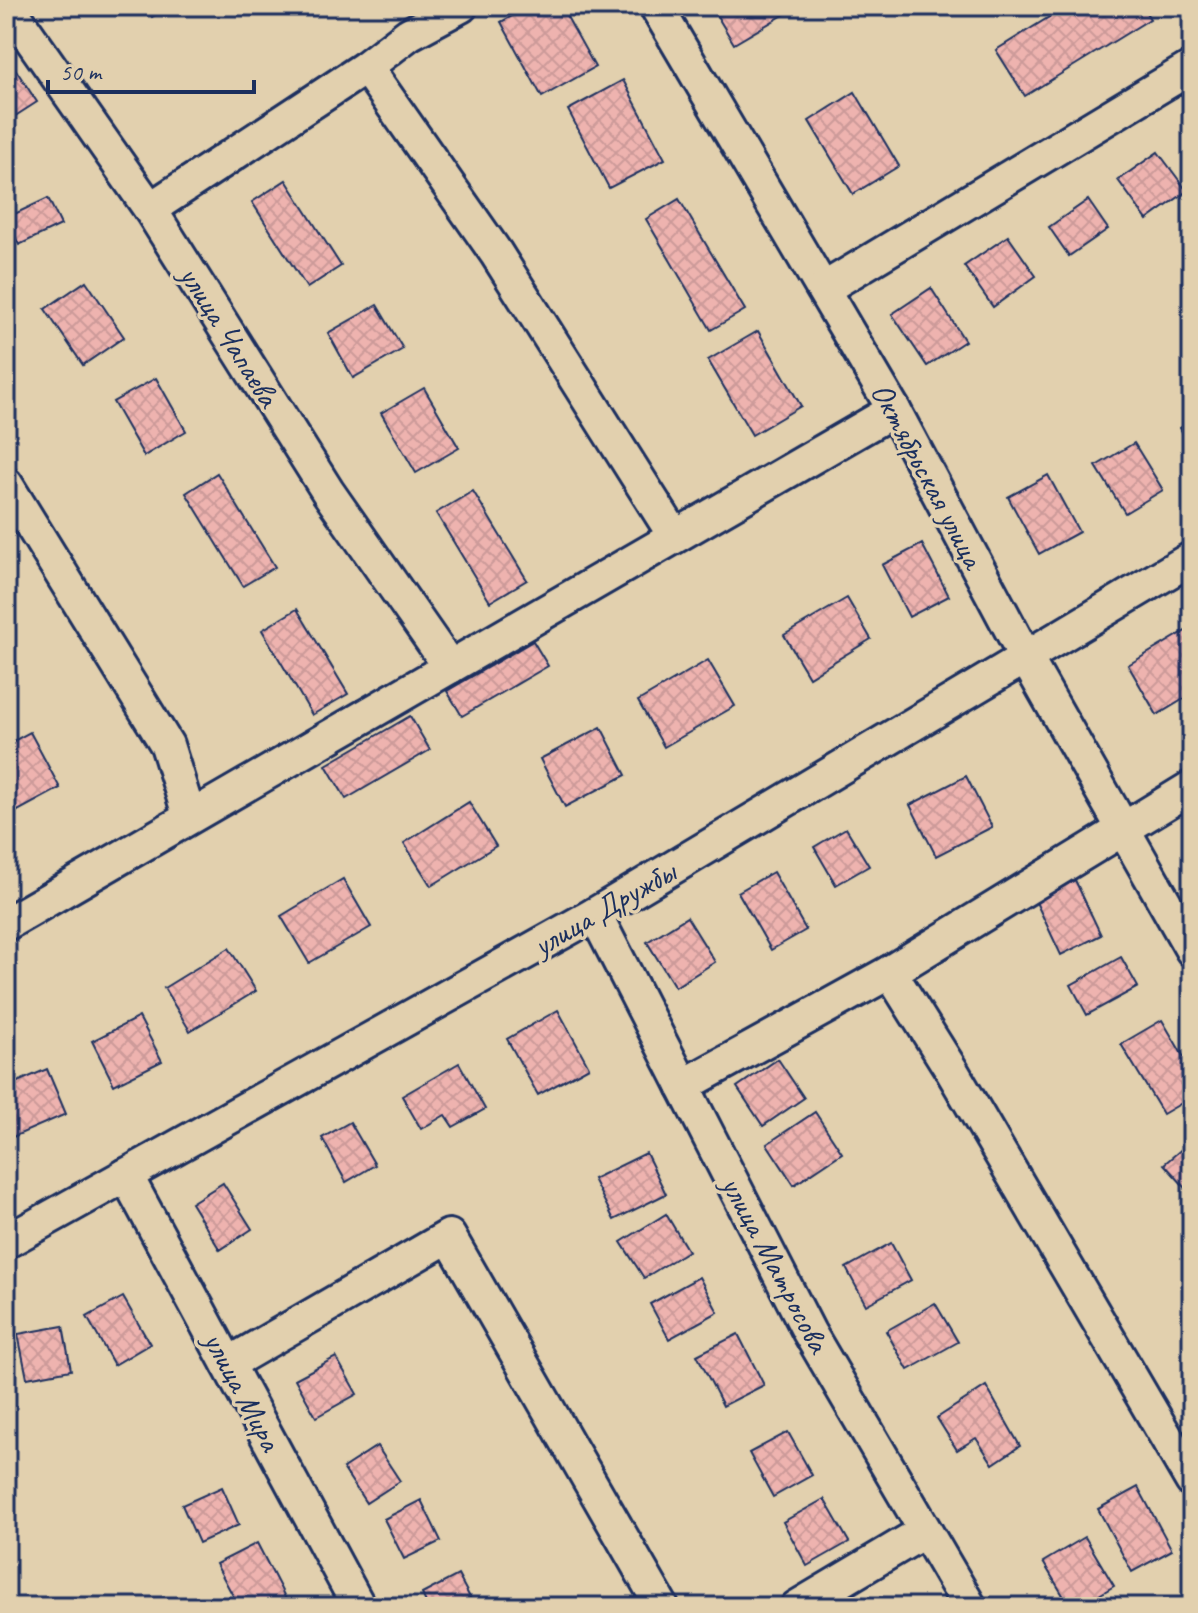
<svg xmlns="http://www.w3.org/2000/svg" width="1198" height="1613" font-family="Caveat,sans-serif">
<defs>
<pattern id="building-cross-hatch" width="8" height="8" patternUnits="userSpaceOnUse" patternTransform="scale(2)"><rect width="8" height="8" fill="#eeb3af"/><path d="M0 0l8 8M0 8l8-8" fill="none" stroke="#cc9a99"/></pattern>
</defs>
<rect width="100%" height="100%" fill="#e2d0ae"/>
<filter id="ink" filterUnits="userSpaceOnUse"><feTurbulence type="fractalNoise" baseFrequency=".0125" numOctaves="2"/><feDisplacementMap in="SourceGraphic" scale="16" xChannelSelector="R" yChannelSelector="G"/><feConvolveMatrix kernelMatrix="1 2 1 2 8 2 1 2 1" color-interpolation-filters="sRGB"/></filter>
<g filter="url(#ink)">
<g fill="url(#building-cross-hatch)" stroke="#1b2f5e" stroke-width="2">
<polygon points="145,6 170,6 152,17"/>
<polygon points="530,6 561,6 595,67 542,97 501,22"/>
<polygon points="711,6 794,6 795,8 734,44"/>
<polygon points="1067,6 1142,6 1150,19 1025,96 996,50"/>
<polygon points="16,70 37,102 6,122 6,76"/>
<polygon points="623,80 665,159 609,188 568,110"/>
<polygon points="855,92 899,166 853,194 809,121"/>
<polygon points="1158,152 1187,191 1147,220 1118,180"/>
<polygon points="286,180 341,266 307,288 252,202"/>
<polygon points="48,198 61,225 19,245 6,218"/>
<polygon points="679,199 745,310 711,330 646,219"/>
<polygon points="1088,200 1108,229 1069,256 1049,227"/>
<polygon points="1008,236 1036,276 993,307 964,266"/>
<polygon points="86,281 124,337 83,365 45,309"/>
<polygon points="931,288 965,341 927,366 892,314"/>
<polygon points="377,305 403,349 353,378 328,333"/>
<polygon points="758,331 801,406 752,435 708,360"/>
<polygon points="156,378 186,431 144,456 113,402"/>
<polygon points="424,388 459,448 416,473 381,413"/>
<polygon points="1192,421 1192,451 1180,428"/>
<polygon points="1134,443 1163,490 1125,513 1096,466"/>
<polygon points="217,473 275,567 243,586 186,493"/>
<polygon points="1048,475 1079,532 1039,554 1008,497"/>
<polygon points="473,491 527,580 490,602 436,513"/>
<polygon points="922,544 949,596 909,617 882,565"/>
<polygon points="847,598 871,639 809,677 784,635"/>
<polygon points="297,609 348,694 312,715 262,630"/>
<polygon points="1189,629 1192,694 1157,715 1128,665"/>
<polygon points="533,641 548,666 462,716 447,691"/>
<polygon points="708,660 735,706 664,747 638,701"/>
<polygon points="410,716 430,750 346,799 326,765"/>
<polygon points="601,727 626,775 565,807 540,759"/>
<polygon points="30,732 60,788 16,812 6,794 6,745"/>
<polygon points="966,776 992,827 936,856 910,805"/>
<polygon points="469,802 496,846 431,886 404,843"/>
<polygon points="846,828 869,866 836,885 814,847"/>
<polygon points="773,872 806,930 771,950 738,892"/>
<polygon points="343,879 371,927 309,963 281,916"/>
<polygon points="1075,880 1101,935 1061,955 1035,900"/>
<polygon points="687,917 715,962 675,987 647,942"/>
<polygon points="229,948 256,991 190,1031 164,988"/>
<polygon points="1121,957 1138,987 1087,1015 1071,985"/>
<polygon points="558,1010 589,1067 538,1095 507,1039"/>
<polygon points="139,1017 162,1061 114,1085 92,1041"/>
<polygon points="1162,1020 1192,1071 1192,1097 1163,1114 1121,1044"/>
<polygon points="778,1059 804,1098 763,1126 737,1087"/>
<polygon points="459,1063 485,1109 453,1127 445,1115 421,1129 402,1096"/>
<polygon points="47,1069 66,1114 6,1140 6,1087"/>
<polygon points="815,1112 842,1153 794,1185 767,1144"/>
<polygon points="350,1122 375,1165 346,1182 322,1138"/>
<polygon points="1191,1141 1192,1142 1192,1195 1164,1164"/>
<polygon points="646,1153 666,1194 614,1220 593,1179"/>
<polygon points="223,1183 252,1229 220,1250 191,1203"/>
<polygon points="666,1214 688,1251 644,1278 621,1242"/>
<polygon points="891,1243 911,1280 866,1305 846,1268"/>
<polygon points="699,1277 718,1312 669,1339 650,1304"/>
<polygon points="123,1297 150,1344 114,1365 87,1317"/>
<polygon points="935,1303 958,1342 908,1370 886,1331"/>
<polygon points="63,1326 71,1370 27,1378 18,1334"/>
<polygon points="738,1334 764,1385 723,1406 697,1355"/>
<polygon points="336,1357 357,1394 316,1417 295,1379"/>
<polygon points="986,1386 1020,1446 993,1464 976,1438 957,1450 937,1418"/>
<polygon points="788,1432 812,1475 773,1497 749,1453"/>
<polygon points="377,1446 400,1481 366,1503 343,1468"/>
<polygon points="222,1487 239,1525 199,1543 182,1505"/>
<polygon points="1138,1487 1172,1550 1132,1572 1098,1509"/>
<polygon points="824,1499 849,1542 807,1566 783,1522"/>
<polygon points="421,1500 441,1541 404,1559 384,1519"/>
<polygon points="1085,1537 1114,1586 1079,1607 1070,1607 1043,1562"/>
<polygon points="257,1543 286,1599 270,1607 239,1607 216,1564"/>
<polygon points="458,1575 475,1607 428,1607 422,1594"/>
</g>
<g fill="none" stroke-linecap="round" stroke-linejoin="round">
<defs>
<g id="minor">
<polyline points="8,6 150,209 328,492 450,667"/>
<polyline points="656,6 894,410 1026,658 1192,950"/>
<polyline points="366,67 496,253 674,535"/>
<polyline points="150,209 366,67 409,34 461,6"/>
<polyline points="825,288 1192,67"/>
<polyline points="6,484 167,745 189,815"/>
<polyline points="595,914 809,1332 970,1607"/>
<polyline points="6,924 894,410"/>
<polyline points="890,972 952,1071 1192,1481"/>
<polyline points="683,1086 890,972 1192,787"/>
<polyline points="126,1175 359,1607"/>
<polyline points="6,1242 595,914 1192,558"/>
<polyline points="228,1364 449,1236 662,1607"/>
<polyline points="797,1607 925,1531"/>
</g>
</defs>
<use href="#minor" stroke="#1b2f5e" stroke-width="38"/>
<use href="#minor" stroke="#e2d0ae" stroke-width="32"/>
</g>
</g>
<g text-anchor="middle" stroke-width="7" stroke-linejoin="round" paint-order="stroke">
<g font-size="32" fill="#1b2f5e" stroke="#e2d0ae">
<text transform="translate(230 336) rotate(58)" y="11">улица Чапаева</text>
<text transform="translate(928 475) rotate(62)" y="11">Октябрьская улица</text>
<text transform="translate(604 908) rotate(-30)" y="11">улица Дружбы</text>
<text transform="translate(776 1264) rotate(62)" y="11">улица Матросова</text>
<text transform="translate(243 1391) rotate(62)" y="11">улица Мира</text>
</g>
</g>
<rect width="1198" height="1613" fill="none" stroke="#e2d0ae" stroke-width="32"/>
<rect x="16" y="16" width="1166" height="1581" fill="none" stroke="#1b2f5e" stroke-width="3" filter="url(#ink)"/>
<path d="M48 80v12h206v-12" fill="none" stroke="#1b2f5e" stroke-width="4"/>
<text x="60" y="80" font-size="24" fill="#1b2f5e" stroke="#e2d0ae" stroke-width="6" paint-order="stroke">50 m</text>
</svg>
